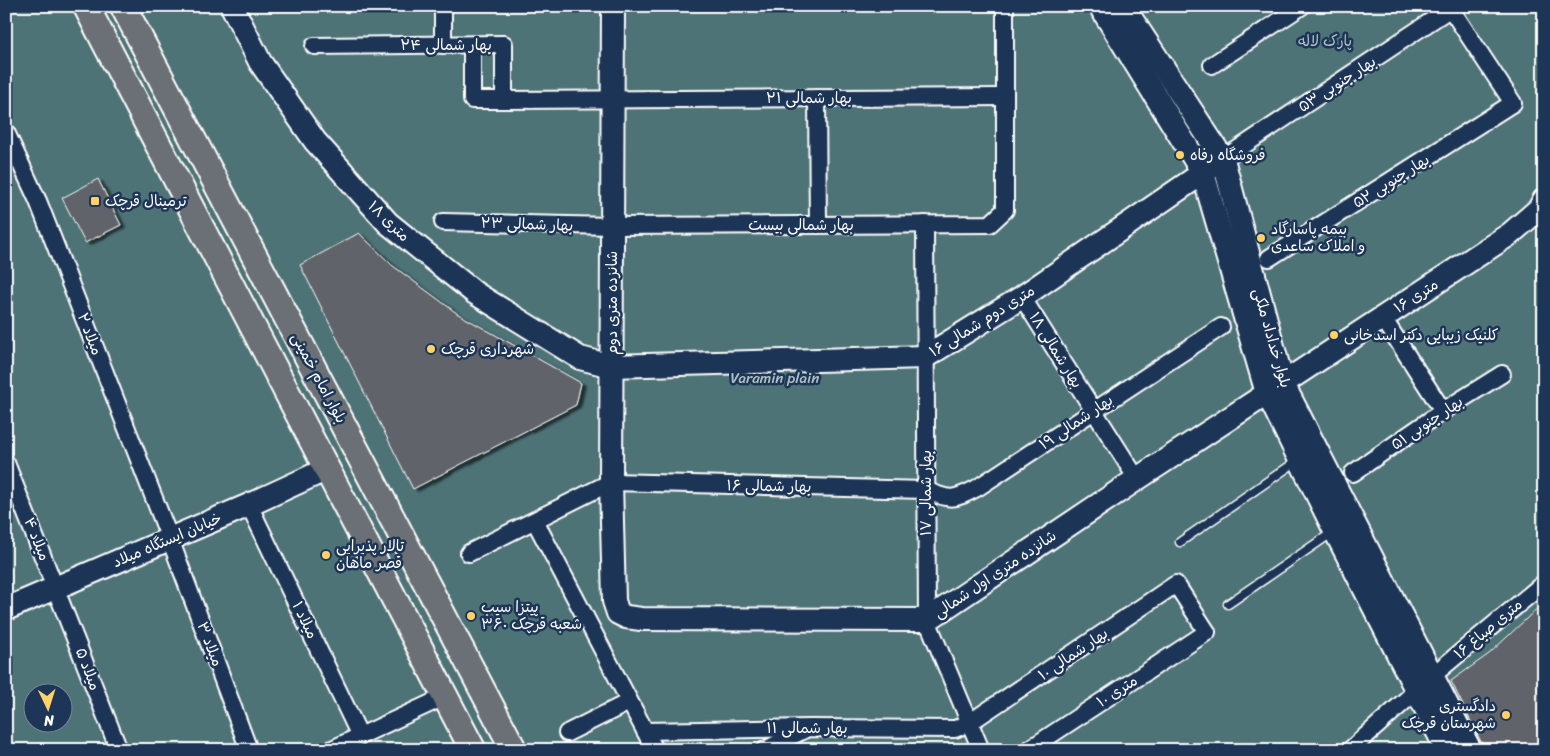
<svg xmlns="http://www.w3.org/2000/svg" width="1550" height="756" font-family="Sriracha,'Playpen Sans Arabic',sans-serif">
<defs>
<filter id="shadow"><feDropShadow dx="4.5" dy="2.5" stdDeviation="1" flood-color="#0009"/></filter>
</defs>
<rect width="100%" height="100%" fill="#1d3557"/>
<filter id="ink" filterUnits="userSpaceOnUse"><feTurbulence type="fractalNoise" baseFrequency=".02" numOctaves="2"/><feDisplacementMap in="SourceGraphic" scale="10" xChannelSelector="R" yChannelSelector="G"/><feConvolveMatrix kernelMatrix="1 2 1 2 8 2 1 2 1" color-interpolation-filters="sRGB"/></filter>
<g filter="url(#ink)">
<path fill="#4d7376" stroke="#a6b9ba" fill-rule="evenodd" d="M 6,6 L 1544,6 L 1544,750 L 6,750 ZM 32,694 L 62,694 L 62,724 L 32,724 Z"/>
<g fill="#60646b" stroke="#fff" filter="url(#shadow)">
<polygon points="98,179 121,225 85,243 62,198"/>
<polygon points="359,233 393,266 458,314 581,383 576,405 413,489 300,265"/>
<polygon points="1544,602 1544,750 1485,750 1451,681 1489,654"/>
</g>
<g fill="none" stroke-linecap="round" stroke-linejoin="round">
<defs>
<g id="lane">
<polyline points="1180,542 1297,461"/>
<polyline points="1228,604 1333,532"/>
</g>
<g id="street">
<polyline points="443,6 443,45"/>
<polyline points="472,45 472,100 504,100"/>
<polyline points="314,46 504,44 504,100 1005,97"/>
<polyline points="1212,65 1302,6"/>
<polyline points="817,98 818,225"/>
<polyline points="6,132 38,201 170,539 249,750"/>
<polyline points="1223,159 1454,6"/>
<polyline points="443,222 612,226 990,224 1005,210 1005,6"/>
<polyline points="925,224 927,620 981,750"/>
<polyline points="1269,258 1513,103 1449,6"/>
<polyline points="1022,297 1137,479"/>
<polyline points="1383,318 1443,411"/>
<polyline points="6,463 119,750"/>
<polyline points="1353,473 1443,411 1502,374"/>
<polyline points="249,505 360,736"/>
<polyline points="535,521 655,750"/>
<path d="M 469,553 L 611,482 L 926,490 C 950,501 954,500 977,488 L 1221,327"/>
<polyline points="1432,676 1544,583"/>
<polyline points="645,731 809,728 955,729 969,723 1176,584 1207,632 1028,750"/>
<polyline points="567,733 629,702"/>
<polyline points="330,750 444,697"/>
<polyline points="765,750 804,730"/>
<polyline points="1350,750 1416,691"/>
</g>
<g id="secondary">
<polyline points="232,6 260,62 315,141 388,223 475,293 580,358 611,366 925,357 1022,297 1223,159"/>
<polyline points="613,6 611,482 614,601 618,613 626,617 641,619 927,620 1137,479 1510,234 1539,209 1544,200"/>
<polyline points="1100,6 1203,173 1267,393 1335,531 1447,750"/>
<polyline points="1123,6 1223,159 1283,384 1470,750"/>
<polyline points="6,609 249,505 327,469"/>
</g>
<g id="primary">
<polyline points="86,6 473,750"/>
<polyline points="123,6 514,750"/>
</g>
</defs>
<use href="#lane" stroke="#fff" stroke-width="11"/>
<use href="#street" stroke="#fff" stroke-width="20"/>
<use href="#secondary" stroke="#fff" stroke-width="26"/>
<use href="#primary" stroke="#fff" stroke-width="29"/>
<use href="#lane" stroke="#1d3557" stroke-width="8"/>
<use href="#street" stroke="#1d3557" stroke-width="16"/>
<use href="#secondary" stroke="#1d3557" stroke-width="22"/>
<use href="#primary" stroke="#6a7074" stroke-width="25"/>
</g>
</g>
<g fill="#ffd166" stroke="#1d3557" stroke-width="2">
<circle cx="1180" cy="155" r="5"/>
<rect x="90" y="196" width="10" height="10" rx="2.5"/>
<circle cx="1261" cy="238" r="5"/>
<circle cx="1334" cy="335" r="5"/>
<circle cx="431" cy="349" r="5"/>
<circle cx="326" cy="555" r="5"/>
<circle cx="471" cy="616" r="5"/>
<circle cx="1506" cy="715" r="5"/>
</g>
<g text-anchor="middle" stroke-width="5" stroke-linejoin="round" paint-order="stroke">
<g font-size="15" fill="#afc0c1" stroke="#1d3557">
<text x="1325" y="46">پارک لاله</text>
<text x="775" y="383">Varamin plain</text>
</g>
<g font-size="15" fill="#fff" stroke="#1d3557">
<text x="446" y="50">بهار شمالی ۲۴</text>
<text transform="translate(1337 84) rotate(-33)" y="5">بهار جنوبی ۵۳</text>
<text x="809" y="103">بهار شمالی ۲۱</text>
<text transform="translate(1391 181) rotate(-32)" y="5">بهار جنوبی ۵۲</text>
<text transform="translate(389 221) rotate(44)" y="5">۱۸ متری</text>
<text transform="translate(527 224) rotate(2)" y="5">بهار شمالی ۲۳</text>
<text x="801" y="230">بهار شمالی بیست</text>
<text transform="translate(1416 296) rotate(-33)" y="5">۱۶ متری</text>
<text transform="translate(612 303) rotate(-90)" y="5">شانزده متری دوم</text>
<text transform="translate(982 321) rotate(-32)" y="5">۱۶ متری دوم شمالی</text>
<text transform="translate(90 334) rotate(69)" y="5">میلاد ۲</text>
<text transform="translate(1272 338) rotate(74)" y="5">بلوار خداداد ملکی</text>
<text transform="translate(1056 350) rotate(58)" y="5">بهار شمالی ۱۸</text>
<text transform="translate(319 378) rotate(62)" y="5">بلوار امام خمینی</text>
<text transform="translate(1076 422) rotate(-34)" y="5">بهار شمالی ۱۹</text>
<text transform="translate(1427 423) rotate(-34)" y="5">بهار جنوبی ۵۱</text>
<text transform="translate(769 486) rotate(1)" y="5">بهار شمالی ۱۶</text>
<text transform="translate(926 493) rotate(-90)" y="5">بهار شمالی ۱۷</text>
<text transform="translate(37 539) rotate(68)" y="5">میلاد ۴</text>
<text transform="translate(167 540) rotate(-23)" y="5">خیابان ایستگاه میلاد</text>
<text transform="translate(995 574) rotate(-34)" y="5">شانزده متری اول شمالی</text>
<text transform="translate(305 620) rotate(64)" y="5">میلاد ۱</text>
<text transform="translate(1488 629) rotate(-40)" y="5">۱۶ متری صباغ</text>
<text transform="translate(210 644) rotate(69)" y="5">میلاد ۳</text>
<text transform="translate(1073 654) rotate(-34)" y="5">بهار شمالی ۱۰</text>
<text transform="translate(88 669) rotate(69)" y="5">میلاد ۵</text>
<text transform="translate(1117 691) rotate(-33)" y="5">۱۰ متری</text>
<text x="807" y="733">بهار شمالی ۱۱</text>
</g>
<g font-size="15" fill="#fff" stroke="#1d3557" text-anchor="start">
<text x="1190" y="160">فروشگاه رفاه</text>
<text x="105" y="206">ترمینال قرچک</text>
<text x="1271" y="234">بیمه پاسارگاد<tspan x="1271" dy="17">و املاک ساعدی</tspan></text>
<text x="1344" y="340">کلنیک زیبایی دکتر اسدخانی</text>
<text x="441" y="354">شهرداری قرچک</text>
<text x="336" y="551">تالار پذیرایی<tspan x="336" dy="17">قصر ماهان</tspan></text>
<text x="481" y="612">پیتزا سیب<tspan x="481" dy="17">۳۶۰ شعبه قرچک</tspan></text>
<text x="1496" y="711" text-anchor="end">دادگستری<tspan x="1496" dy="17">شهرستان قرچک</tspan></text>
</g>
</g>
<rect width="1550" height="756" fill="none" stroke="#1d3557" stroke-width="25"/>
<rect x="12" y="12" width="1525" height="731" fill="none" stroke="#fff" stroke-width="2" filter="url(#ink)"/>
<g transform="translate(48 708) rotate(176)"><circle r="24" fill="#1d3557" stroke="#77869a"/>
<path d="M0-4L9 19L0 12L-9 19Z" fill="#ffd166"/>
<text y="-8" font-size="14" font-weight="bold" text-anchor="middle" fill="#ffffff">N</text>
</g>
</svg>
